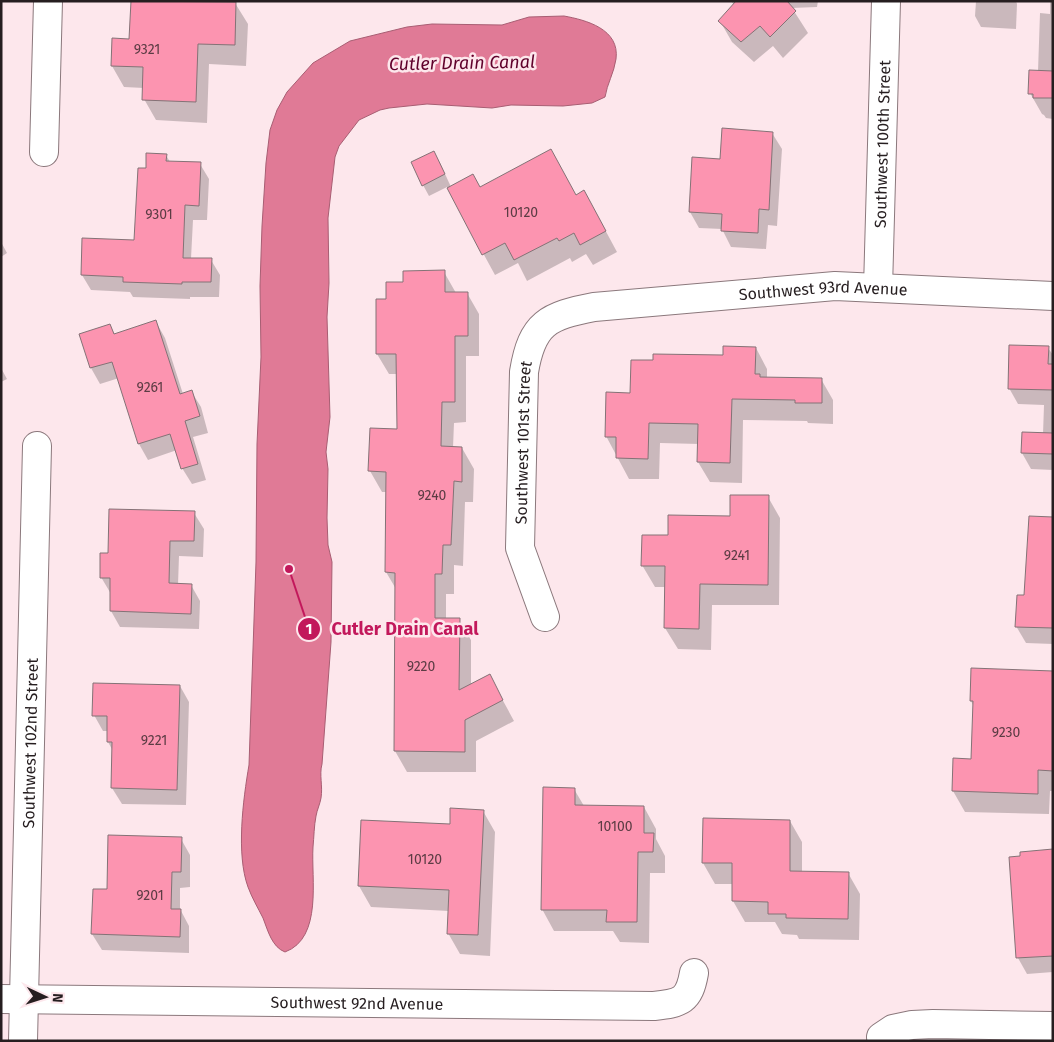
<svg xmlns="http://www.w3.org/2000/svg" width="1054" height="1042" font-family="'Fira Sans',sans-serif">
<rect width="100%" height="100%" fill="#fde7ec"/>
<path fill="#e07a96" stroke="#a85e73" d="M 564,16 C 586,20 620,29 616,59 C 614,73 607,84 605,97 L 592,103 L 563,106 L 511,105 L 492,108 L 427,104 L 389,108 L 380,110 L 359,120 L 339,146 L 335,157 L 328,218 L 329,283 L 327,317 L 330,417 L 326,452 L 328,469 L 327,518 L 328,545 L 332,562 L 331,642 L 322,764 C 319,775 323,786 321,798 C 320,804 317,810 316,816 C 314,826 314,837 313,847 C 311,878 323,938 285,952 C 272,947 268,931 263,918 C 258,908 252,898 248,887 C 236,854 243,800 249,765 L 256,562 L 257,444 L 261,357 L 260,286 L 262,226 L 266,163 L 270,130 L 277,110 L 287,92 L 313,63 L 350,41 L 407,27 L 432,24 L 502,25 L 529,17 Z"/>
<g fill="#0003">
<polygon points="132,1 235,3 248,24 246,66 209,64 207,123 156,120 144,99 144,88 124,87 112,66 130,40"/>
<polygon points="731,1 818,1 817,7 792,8 808,33 783,58 773,46 754,62 732,42 720,21 734,5"/>
<polygon points="976,1 1016,1 1017,4 1016,29 981,27 975,16"/>
<polygon points="1050,1 1053,1 1053,119 1046,118 1044,115 1042,114 1030,93 1038,71 1040,13 1050,14"/>
<polygon points="772,133 782,149 777,226 768,225 766,249 731,247 722,229 699,228 690,212"/>
<polygon points="166,155 170,162 200,164 209,179 207,220 193,220 191,259 211,260 220,275 219,297 190,297 190,299 133,297 130,292 91,290 82,275 135,241 147,170"/>
<polygon points="440,163 451,187 576,196 596,213 617,252 593,265 586,254 572,262 570,258 527,281 518,263 495,275 447,187 429,196 423,185"/>
<polygon points="1,242 7,253 1,257"/>
<polygon points="444,272 456,293 467,293 479,314 479,356 466,356 466,422 454,423 453,448 462,448 474,469 473,502 465,502 463,566 454,565 454,594 446,594 446,619 459,620 471,640 471,686 501,697 514,721 476,741 476,772 407,772 395,751 396,589 386,572 387,492 382,492 370,471 398,430 398,374 389,374 377,354 387,300 404,283"/>
<polygon points="156,322 165,338 183,394 191,391 201,407 208,433 193,437 206,480 192,484 182,468 177,450 148,460 139,444 119,378 100,384 91,368 80,334 110,325 115,335"/>
<polygon points="756,348 767,369 767,379 821,379 833,400 833,424 808,423 807,421 743,420 742,483 710,482 698,462 699,444 660,443 659,479 629,479 606,436 631,394 724,356"/>
<polygon points="1048,348 1053,355 1053,470 1031,469 1022,453 1043,434 1044,405 1018,404 1009,388"/>
<polygon points="1,368 7,379 1,382"/>
<polygon points="768,497 780,518 779,605 712,605 711,650 678,649 665,628 666,587 655,587 642,565 669,536 731,517"/>
<polygon points="194,513 204,529 203,557 179,556 178,585 191,585 200,601 199,629 120,627 111,611 111,594 101,577 109,554"/>
<polygon points="1053,519 1053,644 1026,643 1016,626 1025,597"/>
<polygon points="1053,672 1053,791 1050,791 1049,814 965,812 953,791 972,760 974,707 971,701"/>
<polygon points="180,686 189,702 186,805 122,804 112,788 113,751 108,742 108,731 103,731 94,715"/>
<polygon points="574,789 584,806 644,807 656,829 656,839 665,856 665,873 650,873 649,943 620,942 613,931 554,931 542,909"/>
<polygon points="483,811 495,832 490,956 460,954 448,933 449,911 371,907 359,886 451,826"/>
<polygon points="790,821 802,842 802,872 848,873 860,894 859,940 799,939 797,935 782,934 775,922 745,922 733,901 733,884 715,884 703,863"/>
<polygon points="181,839 190,855 190,887 180,888 180,909 189,926 189,953 102,950 92,934 94,890 108,891"/>
<polygon points="1053,851 1053,972 1027,974 1018,958 1010,859"/>
</g>
<g fill="#fc94b0" stroke="#847276">
<polygon points="131,1 236,2 235,45 198,44 196,102 142,100 143,67 111,66 112,38 129,39"/>
<polygon points="736,1 787,1 796,11 770,37 760,26 741,42 718,21"/>
<polygon points="1029,70 1053,71 1053,98 1033,98 1033,94 1028,94"/>
<polygon points="722,128 773,132 769,210 759,209 758,233 721,231 722,214 689,212 692,157 720,159"/>
<polygon points="551,149 576,195 584,190 606,231 580,245 574,233 559,241 557,238 514,260 505,243 482,255 447,188 473,174 480,187"/>
<polygon points="434,151 445,174 422,186 411,162"/>
<polygon points="146,153 167,154 166,161 201,162 199,206 185,205 183,258 212,258 211,282 182,282 182,284 123,282 123,277 81,275 82,238 134,240 138,168 146,168"/>
<polygon points="445,270 445,292 468,292 468,336 455,336 455,402 442,402 441,446 462,447 462,482 454,481 451,545 443,545 442,574 435,574 435,618 460,618 459,690 490,674 503,700 465,720 465,752 394,751 395,573 385,572 386,472 368,471 370,428 397,429 396,354 376,354 376,299 386,299 386,282 403,282 403,271"/>
<polygon points="156,320 180,394 192,390 200,416 185,421 198,464 181,469 170,434 138,444 112,362 90,368 79,334 110,324 114,334"/>
<polygon points="1009,345 1049,346 1048,364 1053,364 1053,390 1008,389"/>
<polygon points="723,346 756,347 755,374 760,374 760,377 822,378 822,403 795,403 795,400 732,399 730,463 697,462 698,424 649,423 648,459 616,458 616,437 605,437 606,392 630,393 631,360 653,360 653,354 723,355"/>
<polygon points="1022,432 1053,433 1053,454 1021,453"/>
<polygon points="730,495 769,495 768,585 700,584 699,629 664,628 665,566 641,566 642,535 668,535 668,515 730,516"/>
<polygon points="109,509 195,511 194,541 170,541 169,583 192,584 191,614 110,611 110,578 100,578 100,553 108,553"/>
<polygon points="1029,516 1053,517 1053,628 1015,627 1017,595 1024,595"/>
<polygon points="971,668 1053,671 1053,771 1038,770 1038,794 952,791 953,758 971,759 973,701 970,701"/>
<polygon points="93,683 180,685 177,790 111,788 112,742 107,742 107,716 92,716"/>
<polygon points="543,787 575,788 575,805 644,806 644,833 654,833 653,852 638,852 637,922 606,922 607,910 541,910"/>
<polygon points="450,808 484,810 478,935 447,934 449,890 358,886 361,820 450,824"/>
<polygon points="703,818 790,820 790,871 849,872 848,919 786,918 786,914 768,914 768,902 732,901 732,863 702,863"/>
<polygon points="108,835 182,837 181,872 172,872 171,909 181,909 180,937 91,934 93,889 107,889"/>
<polygon points="1053,849 1053,956 1016,958 1009,857 1020,856 1020,852"/>
</g>
<g fill="none" stroke-linecap="round" stroke-linejoin="round">
<defs>
<g id="minor">
<polyline points="44,152 48,1"/>
<path id="s1" d="M 878,288 L 886,1"/>
<path id="s2" d="M 545,617 L 520,548 L 524,372 C 532,323 548,316 594,307 L 835,286 L 1053,296"/>
<path id="s3" d="M 23,1041 L 37,446"/>
</g>
<g id="tertiary">
<path id="s4" d="M 1,999 L 654,1006 C 681,1003 689,1001 694,973"/>
<polyline points="881,1037 893,1029 912,1025 933,1024 1053,1026"/>
</g>
</defs>
<use href="#minor" stroke="#8b787c" stroke-width="30"/>
<use href="#tertiary" stroke="#8b787c" stroke-width="30"/>
<use href="#minor" stroke="#fff" stroke-width="28"/>
<use href="#tertiary" stroke="#fff" stroke-width="28"/>
</g>
<g text-anchor="middle" stroke-width="5" stroke-linejoin="round" paint-order="stroke">
<g font-size="14" fill="#5c3c44">
<text x="147" y="54">9321</text>
<text x="521" y="217">10120</text>
<text x="159" y="219">9301</text>
<text x="150" y="392">9261</text>
<text x="432" y="500">9240</text>
<text x="737" y="560">9241</text>
<text x="421" y="671">9220</text>
<text x="1006" y="737">9230</text>
<text x="154" y="745">9221</text>
<text x="615" y="831">10100</text>
<text x="425" y="864">10120</text>
<text x="150" y="900">9201</text>
</g>
<g font-size="16" fill="#261e20" stroke="#fde7ec">
<text dy="6" stroke="none"><textPath href="#s1" startOffset="144">Southwest 100th Street</textPath></text>
<text dy="6" stroke="none"><textPath href="#s2" startOffset="585">Southwest 93rd Avenue</textPath></text>
<text dy="6" stroke="none"><textPath href="#s2" startOffset="179">Southwest 101st Street</textPath></text>
<text dy="6" stroke="none"><textPath href="#s3" startOffset="298">Southwest 102nd Street</textPath></text>
<text dy="6" stroke="none"><textPath href="#s4" startOffset="356">Southwest 92nd Avenue</textPath></text>
</g>
<g font-size="18" font-style="italic" fill="#60002b" stroke="#fde7ec">
<text transform="translate(462 63) rotate(-1)" y="6">Cutler Drain Canal</text>
</g>
</g>
<path fill="none" stroke="#c2185b" stroke-width="2" d="M289 569L309 629"/>
<g fill="#c2185b" stroke="#fde7ec" stroke-width="2">
<circle cx="289" cy="569" r="5"/>
<circle cx="309" cy="629" r="12"/>
</g>
<g font-size="15" text-anchor="middle" font-weight="bold" fill="#fff">
<text x="309" y="634">1</text>
</g>
<g font-size="18" text-anchor="middle" font-weight="bold" fill="#c2185b" stroke="#fde7ec" stroke-width="5" stroke-linejoin="round" paint-order="stroke">
<text x="405" y="635">Cutler Drain Canal</text>
</g>
<rect width="1054" height="1042" fill="none" stroke="#261e20" stroke-width="5"/>
<g transform="translate(45 997) rotate(94)" stroke="#fde7ec" stroke-width="4" paint-order="stroke">
<path d="M0-4L9 19L0 12L-9 19Z" fill="#261e20"/>
<text y="-8" font-size="14" font-weight="bold" text-anchor="middle" fill="#261e20">N</text>
</g>
</svg>
